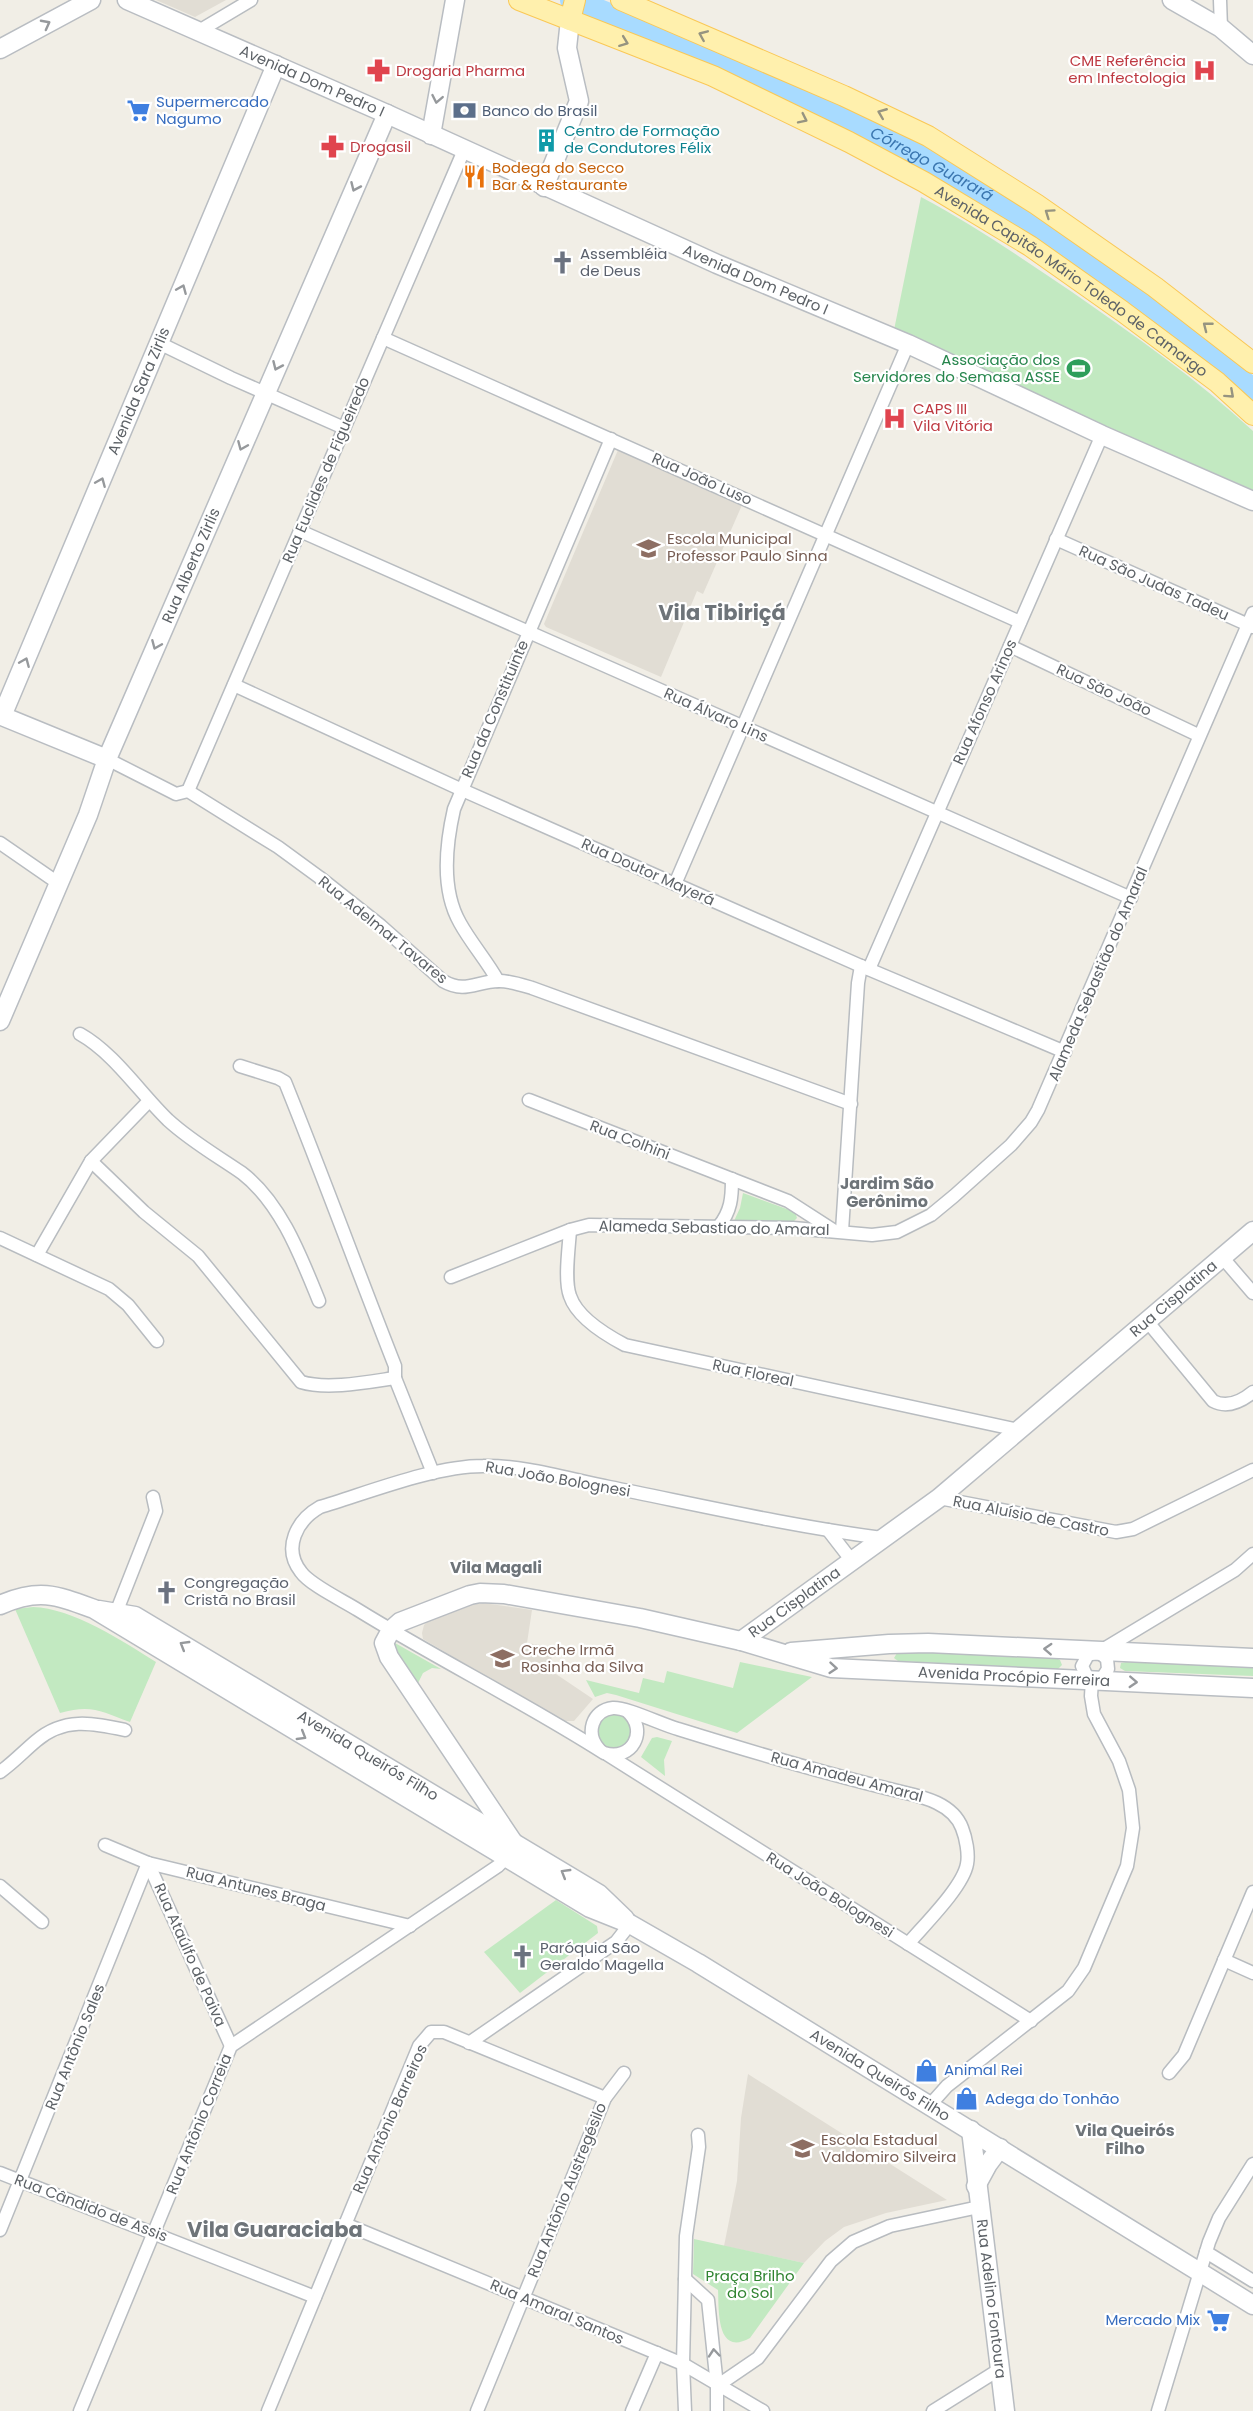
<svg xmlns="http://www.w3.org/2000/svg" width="1253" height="2411" font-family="Poppins,sans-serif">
<rect width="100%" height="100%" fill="#f1eee6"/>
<g fill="#e1ddd4">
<polygon points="156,0 226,0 195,17"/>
<polygon points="618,450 742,505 703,594 697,591 661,677 546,627 544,624"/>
<polygon points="483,1603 532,1610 527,1643 553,1647 550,1670 593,1699 574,1721 564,1721 557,1718 423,1639 422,1633 424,1625 429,1620 465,1606"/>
<polygon points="748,2074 947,2200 886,2213 844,2227 825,2241 804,2263 724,2246 737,2181 741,2118"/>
</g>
<g fill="#c2e9c1">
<path d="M 921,197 C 974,225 1023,259 1072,292 C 1135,336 1197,379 1253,431 L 1253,490 L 1041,398 L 894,330 Z"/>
<polygon points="743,1193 795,1212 797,1218 794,1221 734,1221 740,1208"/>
<path d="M 33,1607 C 72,1608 123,1641 156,1662 L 130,1722 C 101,1711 91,1704 60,1713 L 15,1609 Z"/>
<polygon points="395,1643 441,1669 432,1668 423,1673 417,1685 395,1652 393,1644"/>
<polygon points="927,1650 1056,1658 1060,1660 1062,1665 1058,1669 898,1661 894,1658 897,1653"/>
<polygon points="740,1662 812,1677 737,1733 616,1695 607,1693 595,1697 586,1680 639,1693 643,1678 664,1683 667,1671 733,1688"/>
<polygon points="1126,1662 1253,1667 1253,1676 1125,1671 1120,1668 1121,1663"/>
<circle cx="615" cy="1732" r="18"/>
<polygon points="657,1737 672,1741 664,1760 665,1776 641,1757 652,1738"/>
<polygon points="556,1900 597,1926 598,1933 520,1993 484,1952"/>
<path d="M 694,2239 L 804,2263 L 750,2338 C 716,2357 719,2310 718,2290 L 693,2274 Z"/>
</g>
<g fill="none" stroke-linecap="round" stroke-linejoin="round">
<path stroke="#a8dbff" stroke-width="24" id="s1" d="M 572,0 L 766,79 L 888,139 L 981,190 L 1029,221 L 1167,317 L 1253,391"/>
<defs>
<g id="street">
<polyline points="1220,0 1221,28"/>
<polyline points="199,31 251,0"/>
<polyline points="383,338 1020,622"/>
<polyline points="159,343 231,378 344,428"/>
<polyline points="300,531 1131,898"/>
<polyline points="1056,539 1253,627"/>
<polyline points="1010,646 1198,735"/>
<polyline points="234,685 460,789 861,966 1065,1052"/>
<path d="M 107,759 L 176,794 L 188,791 L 278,847 L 319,877 L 381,926 L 443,981 C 466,994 476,981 499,981 C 510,981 522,985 532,988 L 851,1104"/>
<polyline points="188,791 464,150"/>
<polyline points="0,843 58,883"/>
<polyline points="675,884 908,344"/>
<polyline points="869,969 1102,435"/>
<path d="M 498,981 C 487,961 471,943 460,923 C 441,890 446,844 454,809 L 611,439"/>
<path d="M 80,1034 C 114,1053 140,1093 168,1120 C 192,1142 216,1155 242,1173 C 281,1203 301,1257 319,1301"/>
<path d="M 240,1066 L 278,1078 L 285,1082 C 323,1176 358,1272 395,1366 L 395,1378"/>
<polyline points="529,1100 788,1201 833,1230"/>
<path d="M 91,1161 L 144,1212 L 198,1256 L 301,1382 C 327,1390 368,1382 395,1378 L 433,1473"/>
<path d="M 719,1226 C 731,1211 732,1198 732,1179"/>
<path d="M 570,1230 C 569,1247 564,1280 570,1296 C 577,1317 606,1335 625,1345 L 1018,1430"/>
<polyline points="842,1231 858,983 861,966"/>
<polyline points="0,1238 109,1289 128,1305 157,1341"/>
<polyline points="37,1255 91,1161 149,1101"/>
<polyline points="1222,1257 1253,1293"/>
<polyline points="451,1277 570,1230 589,1225 793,1228 872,1235 897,1232 931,1215 954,1196 1011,1145 1031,1122 1038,1110 1253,613"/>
<path d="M 1147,1321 L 1213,1401 C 1228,1409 1242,1401 1253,1392"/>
<polyline points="939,1498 1116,1532 1133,1529 1253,1470"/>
<polyline points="828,1530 852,1561"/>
<polyline points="114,1618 156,1511 153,1497"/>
<polyline points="1099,1652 1107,1659 1108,1669 1103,1677 1092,1680 1087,1677 1082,1666 1088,1655 1099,1652 1235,1570 1253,1554"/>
<path d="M 627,1711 C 649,1730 632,1762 604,1753 C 524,1702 439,1660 358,1610 C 344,1601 310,1585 301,1572 C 282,1548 297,1520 320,1507 C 367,1493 434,1466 483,1466 C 524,1465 568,1479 609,1487 C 699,1505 790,1526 882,1538"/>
<path d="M 599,1749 C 585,1734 592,1710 613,1708 C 626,1707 663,1725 678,1729 C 752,1752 826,1774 902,1792 C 924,1797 953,1804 962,1828 C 966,1838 969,1854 967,1864 C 963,1887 924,1925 908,1944"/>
<polyline points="608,1755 1031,2021"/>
<path d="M 0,1772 C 13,1763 24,1751 36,1741 C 64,1717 92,1723 125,1730"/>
<polyline points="105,1845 148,1863 410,1926"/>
<polyline points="148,1863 231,2046"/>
<polyline points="0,1886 42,1922"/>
<polyline points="1224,1960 1253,1973"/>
<polyline points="469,2043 616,1942 630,1924"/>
<polyline points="1169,2073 1184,2055 1253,1892"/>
<polyline points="930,2105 947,2086 1068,1991 1084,1968 1127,1866 1133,1828 1129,1790 1119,1761 1094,1714 1091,1696 1092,1680"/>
<polyline points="0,2173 315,2297"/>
<polyline points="345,2224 683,2364 763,2411"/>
<polyline points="0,2230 148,1863"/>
<polyline points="1206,2252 1253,2281"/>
<polyline points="685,2279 708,2300 717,2386 717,2411"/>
<polyline points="717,2386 758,2358 831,2261 853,2242 890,2226 979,2207"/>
<polyline points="80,2411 231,2046 498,1866 506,1858"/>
<polyline points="268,2411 419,2046 431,2032 444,2032 605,2098"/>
<polyline points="477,2411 605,2098 624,2073"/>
<polyline points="632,2411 657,2353"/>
<polyline points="685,2411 683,2364 686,2236 699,2147 698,2135"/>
<polyline points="933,2411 1000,2369"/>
<polyline points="1158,2411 1209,2242 1219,2218 1253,2164"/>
</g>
<g id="secondary">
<path id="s2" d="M 127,0 L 387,114 L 717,264 L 908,344 L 1102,435 L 1253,501"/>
<polyline points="1172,0 1221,28 1253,55"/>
<polyline points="0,49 91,0"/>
<polyline points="431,135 455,0"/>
<polyline points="544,187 579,101 567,48 570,20"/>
<path id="s3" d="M 107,759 L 2,716 L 276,65"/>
<path id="s4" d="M 0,1021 L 88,815 L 107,759 L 387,114"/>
<path id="s5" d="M 0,1605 C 39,1588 56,1595 94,1609 L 590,1908 L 630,1924 L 698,1963 L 1253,2305"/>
<path id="s6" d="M 99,1610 L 135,1616 L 599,1894 L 625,1919"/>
<path id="s7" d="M 741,1641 L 939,1498 L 1253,1231"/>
<polyline points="791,1652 889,1644 928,1643 1253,1658"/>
<path id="s8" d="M 506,1858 L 513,1842 L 389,1657 L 384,1643 L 391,1630 L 400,1622 L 470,1595 L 480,1593 L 504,1594 L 640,1618 L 741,1641 L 831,1668 L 1253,1688"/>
<path id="s9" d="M 971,2130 L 1005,2411"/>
<polyline points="976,2186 988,2164 1000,2148"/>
</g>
<g id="primary">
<path id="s10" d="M 519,0 L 713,76 L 849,142 L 924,182 L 1030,246 L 1122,311 L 1217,382 L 1253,415"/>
<polyline points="621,0 844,96 928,136 1036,204 1155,287 1253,363"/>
<polyline points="570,20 575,0"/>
</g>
</defs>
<use href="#street" stroke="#b8bcc0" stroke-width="15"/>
<use href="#secondary" stroke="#b9bdc2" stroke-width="21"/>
<use href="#primary" stroke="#fac856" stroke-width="22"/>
<use href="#street" stroke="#fff" stroke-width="12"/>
<use href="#secondary" stroke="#fff" stroke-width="18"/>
<use href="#primary" stroke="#fff0ad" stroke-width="20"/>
</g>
<defs><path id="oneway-chevron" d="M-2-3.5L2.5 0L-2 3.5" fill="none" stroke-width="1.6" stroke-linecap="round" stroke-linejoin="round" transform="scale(1.5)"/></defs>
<g stroke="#96999c">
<use href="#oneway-chevron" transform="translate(46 24) rotate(-28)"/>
<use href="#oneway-chevron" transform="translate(437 99) rotate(101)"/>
<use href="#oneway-chevron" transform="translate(355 187) rotate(114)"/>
<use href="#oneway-chevron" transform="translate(182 289) rotate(-67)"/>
<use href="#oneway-chevron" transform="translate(277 366) rotate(114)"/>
<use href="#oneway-chevron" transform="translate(242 446) rotate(113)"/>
<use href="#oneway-chevron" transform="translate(101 482) rotate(-67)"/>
<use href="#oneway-chevron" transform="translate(156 645) rotate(113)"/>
<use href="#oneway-chevron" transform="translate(25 662) rotate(-67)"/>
<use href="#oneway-chevron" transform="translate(184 1645) rotate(-149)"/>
<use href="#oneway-chevron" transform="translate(1048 1649) rotate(-177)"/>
<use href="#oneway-chevron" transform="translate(833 1668) rotate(5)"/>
<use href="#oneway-chevron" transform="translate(1133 1682) rotate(3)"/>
<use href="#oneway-chevron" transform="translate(302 1736) rotate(31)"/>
<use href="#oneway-chevron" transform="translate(565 1873) rotate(-149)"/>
<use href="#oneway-chevron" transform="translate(714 2353) rotate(-95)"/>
</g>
<g stroke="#969480">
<use href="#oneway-chevron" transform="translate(703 35) rotate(-157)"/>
<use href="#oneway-chevron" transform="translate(624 42) rotate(21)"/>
<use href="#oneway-chevron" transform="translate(882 113) rotate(-158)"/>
<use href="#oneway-chevron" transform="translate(803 119) rotate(26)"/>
<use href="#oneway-chevron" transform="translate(1049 213) rotate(-145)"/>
<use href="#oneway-chevron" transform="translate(1207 326) rotate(-142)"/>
<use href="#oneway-chevron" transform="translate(1230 394) rotate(42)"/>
</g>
<defs>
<symbol id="hospital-bare" viewBox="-9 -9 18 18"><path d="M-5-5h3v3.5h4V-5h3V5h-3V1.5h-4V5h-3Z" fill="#e0444e" stroke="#fff" stroke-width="2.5" paint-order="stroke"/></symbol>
<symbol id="pharmacy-bare" viewBox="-9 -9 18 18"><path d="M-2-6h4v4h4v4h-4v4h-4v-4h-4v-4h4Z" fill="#e0444e" stroke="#fff" stroke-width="2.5" paint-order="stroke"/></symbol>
<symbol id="supermarket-bare" viewBox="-9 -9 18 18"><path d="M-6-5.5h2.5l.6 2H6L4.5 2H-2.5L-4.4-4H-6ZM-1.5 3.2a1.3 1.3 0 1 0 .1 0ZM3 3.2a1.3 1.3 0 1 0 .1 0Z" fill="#3f7fe0" stroke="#fff" stroke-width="2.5" paint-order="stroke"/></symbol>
<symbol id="bank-bare" viewBox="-9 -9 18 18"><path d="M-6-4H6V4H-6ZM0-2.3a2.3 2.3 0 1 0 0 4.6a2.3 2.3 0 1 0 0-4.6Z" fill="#5c6f8a" stroke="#fff" stroke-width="2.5" paint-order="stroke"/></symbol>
<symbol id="building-bare" viewBox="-9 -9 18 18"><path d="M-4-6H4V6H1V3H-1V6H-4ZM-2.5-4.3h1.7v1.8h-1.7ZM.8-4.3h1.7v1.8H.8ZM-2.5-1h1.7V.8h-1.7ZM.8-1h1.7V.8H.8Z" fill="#0f9aa8" stroke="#fff" stroke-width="2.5" paint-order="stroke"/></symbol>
<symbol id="restaurant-bare" viewBox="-9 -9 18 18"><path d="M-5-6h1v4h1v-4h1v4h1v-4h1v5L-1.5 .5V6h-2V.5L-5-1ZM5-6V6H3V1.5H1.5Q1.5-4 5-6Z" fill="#e8710a" stroke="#fff" stroke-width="2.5" paint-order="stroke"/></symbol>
<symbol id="church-bare" viewBox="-9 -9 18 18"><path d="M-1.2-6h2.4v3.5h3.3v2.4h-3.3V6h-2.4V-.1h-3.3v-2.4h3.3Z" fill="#6b7280" stroke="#fff" stroke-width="2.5" paint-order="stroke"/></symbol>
<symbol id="stadium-bare" viewBox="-9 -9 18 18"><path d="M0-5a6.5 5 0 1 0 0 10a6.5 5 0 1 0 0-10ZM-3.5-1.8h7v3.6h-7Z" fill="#2e9e5b" stroke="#fff" stroke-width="2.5" paint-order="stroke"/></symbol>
<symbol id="school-bare" viewBox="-9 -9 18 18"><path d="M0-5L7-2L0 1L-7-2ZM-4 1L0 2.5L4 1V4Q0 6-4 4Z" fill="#8d6e63" stroke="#fff" stroke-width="2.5" paint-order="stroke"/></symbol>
<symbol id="shop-bare" viewBox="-9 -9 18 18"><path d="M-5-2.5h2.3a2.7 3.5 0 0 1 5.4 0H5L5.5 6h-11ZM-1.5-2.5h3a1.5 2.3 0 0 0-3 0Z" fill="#3f7fe0" stroke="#fff" stroke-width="2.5" paint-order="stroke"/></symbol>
</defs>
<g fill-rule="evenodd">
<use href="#hospital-bare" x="1188" y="54" width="33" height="33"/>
<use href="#pharmacy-bare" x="362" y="54" width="33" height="33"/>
<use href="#supermarket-bare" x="122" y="94" width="33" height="33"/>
<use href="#bank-bare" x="448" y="94" width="33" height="33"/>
<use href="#building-bare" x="530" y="124" width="33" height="33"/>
<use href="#pharmacy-bare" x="316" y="130" width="33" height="33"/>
<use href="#restaurant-bare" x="458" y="160" width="33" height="33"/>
<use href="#church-bare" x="546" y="246" width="33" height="33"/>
<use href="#stadium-bare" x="1062" y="352" width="33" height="33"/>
<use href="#hospital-bare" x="878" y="402" width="33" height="33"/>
<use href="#school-bare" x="632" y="532" width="33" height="33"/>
<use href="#church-bare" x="150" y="1576" width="33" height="33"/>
<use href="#school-bare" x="486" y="1642" width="33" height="33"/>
<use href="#church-bare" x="506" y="1940" width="33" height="33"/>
<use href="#shop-bare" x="910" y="2054" width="33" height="33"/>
<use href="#shop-bare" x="950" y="2082" width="33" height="33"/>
<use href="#school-bare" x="786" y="2132" width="33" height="33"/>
<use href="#supermarket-bare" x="1202" y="2304" width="33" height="33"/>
</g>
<g text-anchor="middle" stroke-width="4.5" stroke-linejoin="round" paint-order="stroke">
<g font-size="15" fill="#be3a42" stroke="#fff" text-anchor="start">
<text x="1186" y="66" text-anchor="end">CME Referência<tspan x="1186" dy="17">em Infectologia</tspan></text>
<text x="396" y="76">Drogaria Pharma</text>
<text x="350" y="152">Drogasil</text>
<text x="913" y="414">CAPS III<tspan x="913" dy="17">Vila Vitória</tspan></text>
</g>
<g font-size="15" fill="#5d6267" stroke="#fff">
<text dy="5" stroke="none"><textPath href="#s2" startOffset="202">Avenida Dom Pedro I</textPath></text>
<text dy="5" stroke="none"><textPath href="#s2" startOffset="688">Avenida Dom Pedro I</textPath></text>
<text dy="5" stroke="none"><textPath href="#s10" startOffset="622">Avenida Capitão Mário Toledo de Camargo</textPath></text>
<text dy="5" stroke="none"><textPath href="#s3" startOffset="466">Avenida Sara Zirlis</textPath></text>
<text transform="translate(326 470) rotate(-67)" y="5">Rua Euclides de Figueiredo</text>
<text transform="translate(702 479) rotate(24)" y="5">Rua João Luso</text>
<text dy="5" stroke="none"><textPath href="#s4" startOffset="494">Rua Alberto Zirlis</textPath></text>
<text transform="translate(1154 583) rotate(24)" y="5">Rua São Judas Tadeu</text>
<text transform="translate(1104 690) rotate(25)" y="5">Rua São João</text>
<text transform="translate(985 702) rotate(-66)" y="5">Rua Afonso Arinos</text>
<text transform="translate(495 709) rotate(-67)" y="5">Rua da Constituinte</text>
<text transform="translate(716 715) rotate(24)" y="5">Rua Álvaro Lins</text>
<text transform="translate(648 872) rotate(24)" y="5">Rua Doutor Mayerá</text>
<text transform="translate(383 930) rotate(39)" y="5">Rua Adelmar Tavares</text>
<text transform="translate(1098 974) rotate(-67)" y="5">Alameda Sebastião do Amaral</text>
<text transform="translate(630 1140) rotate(21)" y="5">Rua Colhini</text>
<text transform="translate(714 1228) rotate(1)" y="5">Alameda Sebastiao do Amaral</text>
<text dy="5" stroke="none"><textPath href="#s7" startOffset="552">Rua Cisplatina</textPath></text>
<text transform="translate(753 1373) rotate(12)" y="5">Rua Floreal</text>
<text transform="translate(558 1479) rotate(10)" y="5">Rua João Bolognesi</text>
<text transform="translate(1031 1516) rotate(11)" y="5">Rua Aluísio de Castro</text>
<text dy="5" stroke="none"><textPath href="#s7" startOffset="66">Rua Cisplatina</textPath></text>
<text dy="5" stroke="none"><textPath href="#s8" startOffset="910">Avenida Procópio Ferreira</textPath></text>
<text dy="5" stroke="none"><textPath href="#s6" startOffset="308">Avenida Queirós Filho</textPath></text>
<text transform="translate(847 1777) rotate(15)" y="5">Rua Amadeu Amaral</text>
<text transform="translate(256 1889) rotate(14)" y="5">Rua Antunes Braga</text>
<text transform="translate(830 1895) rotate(32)" y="5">Rua João Bolognesi</text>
<text transform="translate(190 1955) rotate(66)" y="5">Rua Ataúlfo de Paiva</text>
<text transform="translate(75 2047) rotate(-68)" y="5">Rua Antônio Sales</text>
<text dy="5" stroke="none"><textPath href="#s5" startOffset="1012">Avenida Queirós Filho</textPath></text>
<text transform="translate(390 2119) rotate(-66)" y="5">Rua Antônio Barreiros</text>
<text transform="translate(199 2124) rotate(-68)" y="5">Rua Antônio Correia</text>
<text transform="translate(567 2190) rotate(-68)" y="5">Rua Antônio Austregésilo</text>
<text transform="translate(91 2208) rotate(21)" y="5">Rua Cândido de Assis</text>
<text dy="5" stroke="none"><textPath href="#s9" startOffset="170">Rua Adelino Fontoura</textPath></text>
<text transform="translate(557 2312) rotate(23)" y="5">Rua Amaral Santos</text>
</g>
<g font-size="15" fill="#366cbe" stroke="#fff" text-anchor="start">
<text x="156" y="107">Supermercado<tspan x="156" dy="17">Nagumo</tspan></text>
<text x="944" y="2075">Animal Rei</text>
<text x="985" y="2104">Adega do Tonhão</text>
<text x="1200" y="2325" text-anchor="end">Mercado Mix</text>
</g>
<g font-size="15" fill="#4e5e75" stroke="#fff" text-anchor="start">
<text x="482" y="116">Banco do Brasil</text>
</g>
<g font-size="15" fill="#0d838f" stroke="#fff" text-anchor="start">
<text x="564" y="136">Centro de Formação<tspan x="564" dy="17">de Condutores Félix</tspan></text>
</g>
<g font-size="15" fill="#c56008" stroke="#fff" text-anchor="start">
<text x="492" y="173">Bodega do Secco<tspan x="492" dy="17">Bar &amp; Restaurante</tspan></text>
</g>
<g font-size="15" fill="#5b616d" stroke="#fff" text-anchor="start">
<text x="580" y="259">Assembléia<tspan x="580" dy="17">de Deus</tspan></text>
<text x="184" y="1588">Congregação<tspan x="184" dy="17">Cristã no Brasil</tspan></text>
<text x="540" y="1953">Paróquia São<tspan x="540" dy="17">Geraldo Magella</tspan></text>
</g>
<g font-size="15" fill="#27864d" stroke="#fff" text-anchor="end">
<text x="1060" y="365">Associação dos<tspan x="1060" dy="17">Servidores do Semasa ASSE</tspan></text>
</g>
<g font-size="15" fill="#785e54" stroke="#fff" text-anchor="start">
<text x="667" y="544">Escola Municipal<tspan x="667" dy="17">Professor Paulo Sinna</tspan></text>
<text x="521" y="1655">Creche Irmã<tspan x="521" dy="17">Rosinha da Silva</tspan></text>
<text x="821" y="2145">Escola Estadual<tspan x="821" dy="17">Valdomiro Silveira</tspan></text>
</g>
<g font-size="15" fill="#308431" stroke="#fff">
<text x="750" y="2281">Praça Brilho<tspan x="750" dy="17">do Sol</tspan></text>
</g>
<g font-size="16" font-style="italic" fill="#3a76b0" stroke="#fff">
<text dy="6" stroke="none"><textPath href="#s1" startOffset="396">Córrego Guarará</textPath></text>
</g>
<g font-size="16" font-weight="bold" fill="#6e7479" stroke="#fff">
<text x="887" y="1189">Jardim São<tspan x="887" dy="18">Gerônimo</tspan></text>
<text x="496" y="1573">Vila Magali</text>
<text x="1125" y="2136">Vila Queirós<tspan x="1125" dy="18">Filho</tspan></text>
</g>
<g font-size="21" font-weight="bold" fill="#6e7479" stroke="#fff">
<text x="722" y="620">Vila Tibiriçá</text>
<text x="275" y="2237">Vila Guaraciaba</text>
</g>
</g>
</svg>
